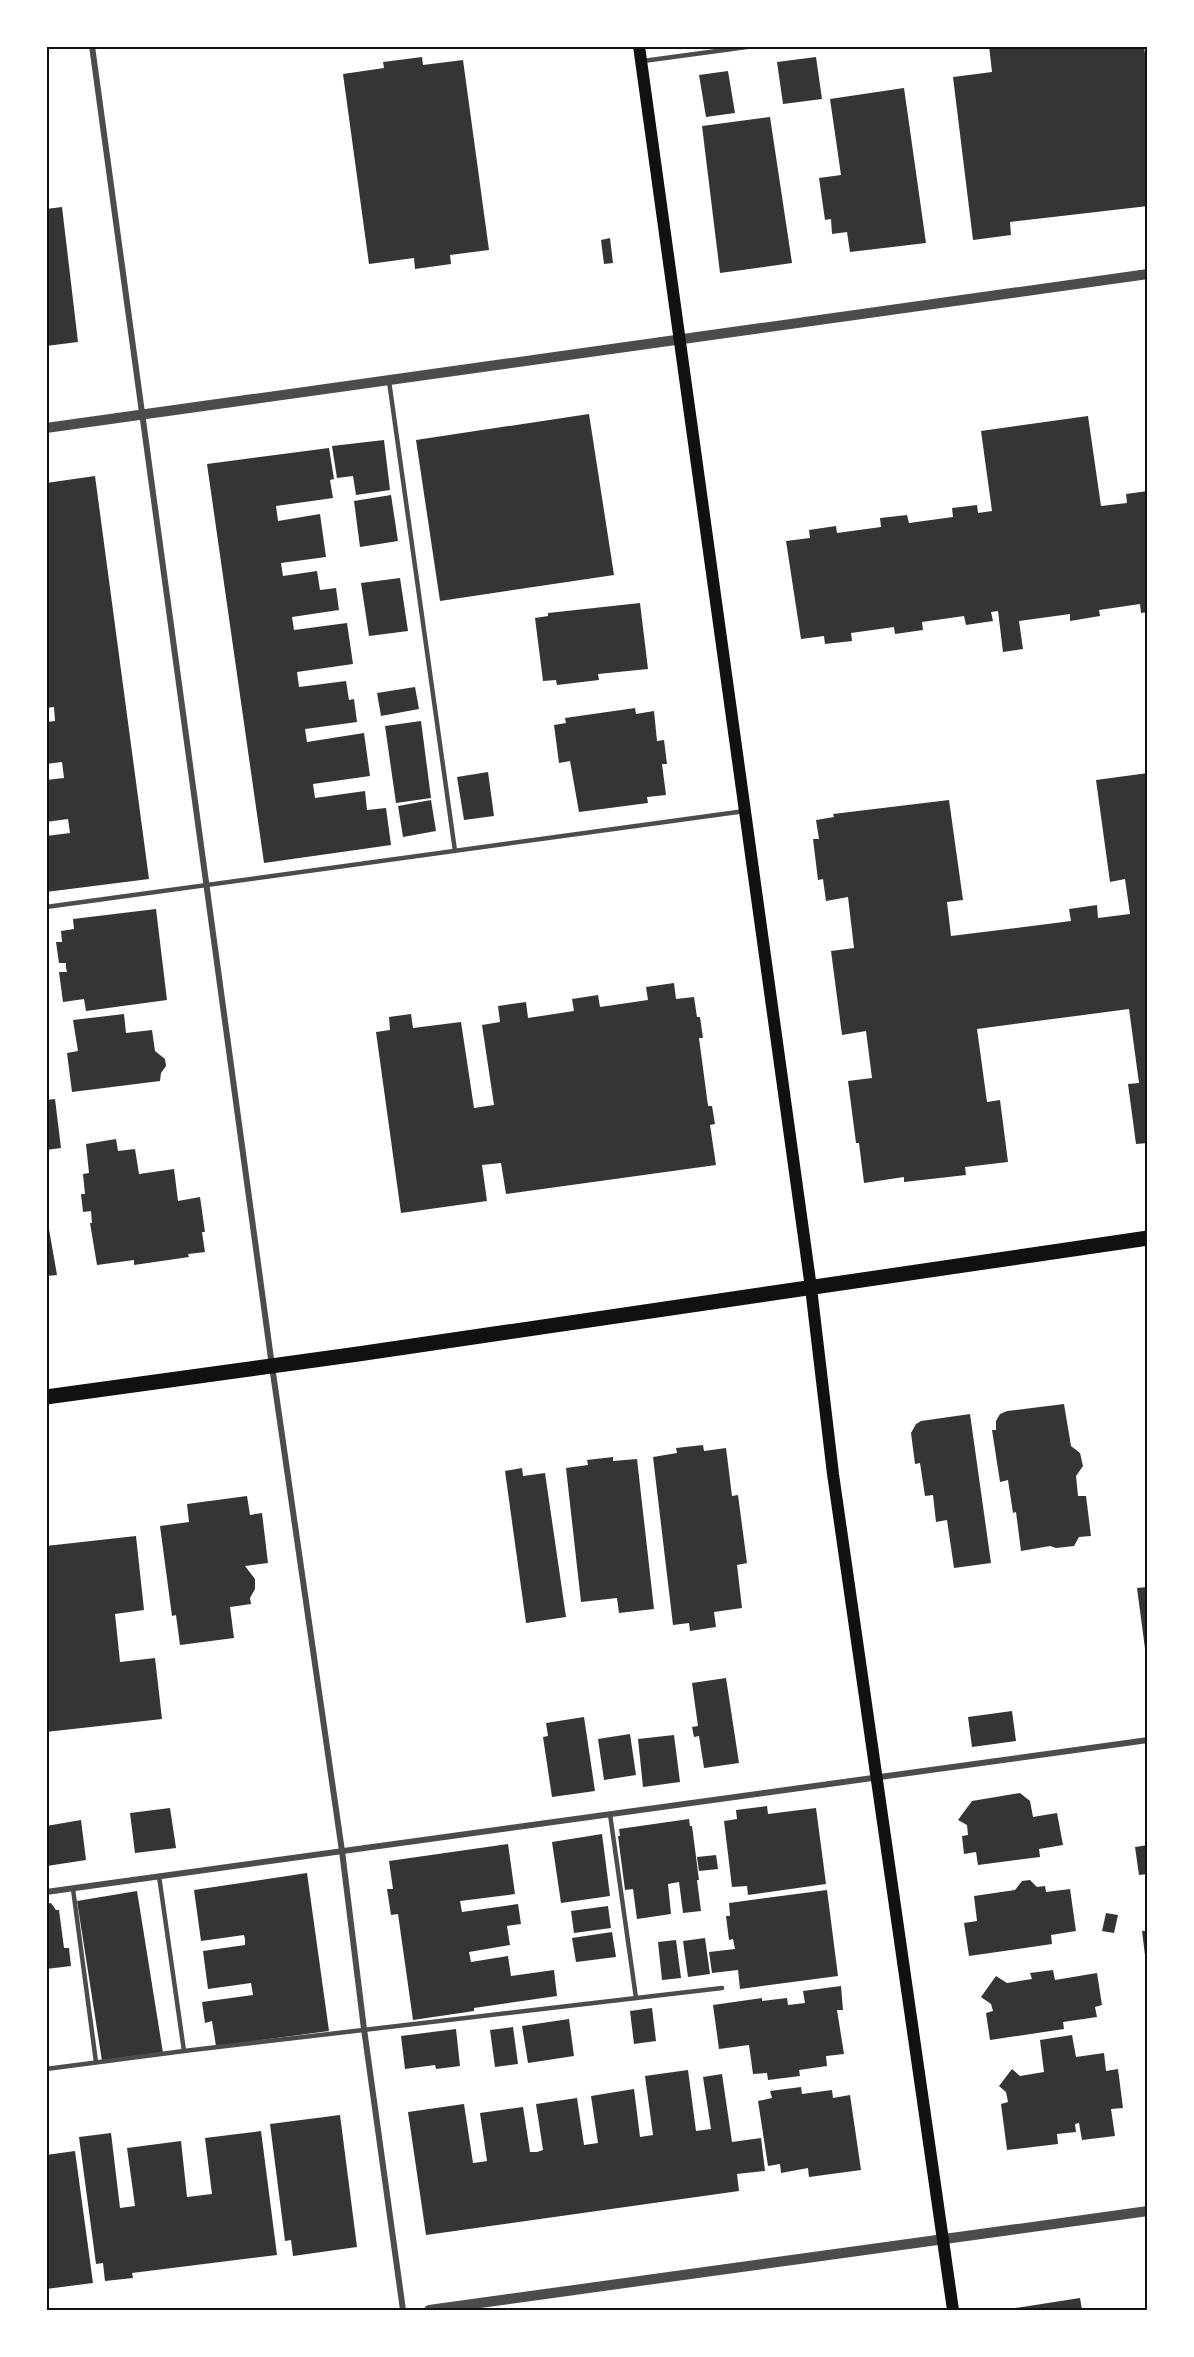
<svg xmlns="http://www.w3.org/2000/svg" width="1194" height="2357" font-family="'Alegreya Sans',sans-serif">
<rect width="100%" height="100%" fill="#fff"/>
<g fill="#353535">
<polygon points="989,46 1144,46 1148,77 1148,206 1010,222 1011,235 973,240 953,77 992,72"/>
<polygon points="422,57 423,65 463,60 489,250 450,255 451,264 415,269 414,258 369,264 343,74 384,68 383,62"/>
<polygon points="816,57 822,99 783,104 777,62"/>
<polygon points="728,71 735,113 706,117 699,75"/>
<polygon points="904,88 926,243 850,252 847,232 832,234 831,219 825,220 819,178 841,175 830,99"/>
<polygon points="770,117 792,263 720,273 702,126"/>
<polygon points="62,207 78,342 46,346 46,209"/>
<polygon points="610,238 613,263 604,264 601,240"/>
<polygon points="589,414 614,575 440,601 416,440"/>
<polygon points="1088,416 1101,506 1127,503 1126,494 1148,491 1148,612 1141,613 1140,604 1099,610 1100,616 1070,621 1070,614 1019,621 1023,649 1003,652 998,611 991,612 993,621 966,625 964,616 922,622 923,630 895,634 894,627 851,633 852,641 825,644 824,636 801,639 786,541 810,538 809,530 836,526 837,533 881,527 880,518 907,515 909,523 953,517 952,508 977,505 978,513 992,511 981,431"/>
<polygon points="384,440 390,490 356,495 353,476 337,478 332,446"/>
<polygon points="329,448 334,479 330,480 333,498 276,506 278,521 320,514 326,557 281,563 283,576 317,571 320,590 336,588 339,610 292,617 294,630 347,623 353,664 297,672 299,687 346,681 349,700 354,699 357,722 305,729 307,742 364,733 370,776 313,784 315,798 365,791 367,810 386,808 391,845 264,863 207,464"/>
<polygon points="95,476 149,879 46,892 46,836 70,833 68,819 46,822 46,780 64,778 62,762 46,764 46,722 55,721 54,707 46,708 46,483"/>
<polygon points="391,495 398,541 360,547 354,501"/>
<polygon points="400,578 408,631 369,636 361,583"/>
<polygon points="640,603 648,669 598,674 599,680 557,685 556,680 543,681 535,618 548,616 548,613"/>
<polygon points="415,687 419,709 381,716 377,693"/>
<polygon points="635,708 636,714 654,711 657,741 664,740 667,764 662,764 666,795 647,797 648,803 579,812 570,761 559,763 554,725 566,723 565,718"/>
<polygon points="421,721 431,798 396,803 385,726"/>
<polygon points="488,772 494,816 464,820 457,777"/>
<polygon points="1148,773 1148,1143 1136,1144 1128,1084 1139,1083 1129,1009 977,1029 987,1102 1000,1100 1008,1162 965,1167 966,1175 904,1182 904,1177 864,1183 859,1143 856,1143 848,1081 872,1078 866,1031 842,1035 831,951 854,948 848,897 826,901 823,879 818,880 813,839 819,839 816,820 834,817 833,814 949,800 963,900 947,902 951,936 1071,921 1069,909 1097,905 1098,918 1130,914 1125,879 1110,882 1096,780"/>
<polygon points="431,800 436,831 403,837 398,806"/>
<polygon points="156,909 167,1000 86,1011 84,999 63,1002 59,972 67,972 66,968 66,963 59,963 56,942 62,942 61,931 74,929 73,919"/>
<polygon points="674,983 676,999 694,997 697,1017 700,1017 703,1038 699,1038 708,1106 712,1106 715,1124 710,1125 716,1165 506,1194 501,1163 482,1165 487,1201 401,1213 376,1032 390,1030 389,1017 411,1014 413,1028 461,1022 474,1108 494,1105 482,1025 500,1022 498,1006 526,1002 528,1018 574,1011 572,999 598,995 600,1007 648,1000 646,987"/>
<polygon points="124,1014 126,1033 152,1030 155,1051 165,1059 166,1066 161,1073 160,1081 72,1092 67,1053 78,1051 73,1020"/>
<polygon points="55,1099 61,1148 46,1150 46,1100"/>
<polygon points="116,1139 118,1151 135,1149 139,1174 174,1169 178,1201 200,1197 205,1232 202,1232 205,1252 188,1254 189,1257 134,1265 134,1260 97,1265 90,1223 92,1223 91,1211 83,1212 81,1194 85,1194 83,1174 89,1173 86,1144"/>
<polygon points="46,1212 57,1275 46,1276"/>
<polygon points="1064,1404 1071,1446 1080,1453 1083,1466 1076,1476 1078,1496 1086,1496 1091,1536 1079,1537 1074,1546 1056,1548 1050,1546 1021,1551 1016,1512 1013,1513 1008,1480 1000,1482 992,1430 996,1430 996,1421 1000,1414 1007,1411"/>
<polygon points="970,1414 991,1563 954,1568 947,1520 936,1522 933,1495 925,1496 920,1463 915,1464 911,1433 916,1424 921,1421"/>
<polygon points="703,1445 704,1451 726,1448 732,1496 738,1495 747,1563 737,1565 742,1608 714,1612 716,1627 690,1631 689,1623 673,1625 653,1457 677,1453 676,1448"/>
<polygon points="613,1457 613,1461 637,1459 654,1609 619,1613 617,1598 581,1602 566,1468 588,1465 587,1460"/>
<polygon points="522,1468 523,1476 545,1473 566,1617 526,1623 505,1471"/>
<polygon points="247,1496 250,1515 262,1513 268,1563 245,1566 255,1579 255,1589 250,1598 251,1604 230,1607 234,1638 180,1645 176,1615 172,1616 160,1526 189,1522 187,1504"/>
<polygon points="136,1536 144,1610 115,1614 120,1662 155,1658 162,1719 46,1732 46,1675 49,1674 46,1654 46,1546"/>
<polygon points="1148,1587 1148,1655 1146,1656 1137,1588"/>
<polygon points="726,1678 739,1763 704,1768 699,1736 694,1737 692,1727 698,1726 692,1683"/>
<polygon points="1012,1711 1016,1741 972,1747 968,1717"/>
<polygon points="584,1717 595,1791 552,1797 543,1737 548,1736 546,1723"/>
<polygon points="630,1734 636,1775 604,1780 598,1739"/>
<polygon points="674,1735 680,1782 643,1787 638,1739"/>
<polygon points="1020,1793 1030,1801 1033,1817 1057,1813 1063,1845 1039,1849 1040,1857 978,1865 976,1852 964,1854 962,1836 968,1835 967,1825 958,1820 972,1801"/>
<polygon points="767,1806 768,1814 816,1808 826,1884 748,1895 747,1886 732,1887 724,1821 737,1819 736,1810"/>
<polygon points="170,1808 176,1848 135,1853 130,1813"/>
<polygon points="689,1819 690,1826 692,1826 699,1880 697,1880 701,1911 683,1913 679,1882 668,1884 671,1914 637,1919 633,1889 625,1890 618,1836 620,1836 619,1829"/>
<polygon points="81,1820 86,1860 47,1866 46,1826"/>
<polygon points="602,1834 610,1896 561,1903 552,1842"/>
<polygon points="508,1844 515,1894 460,1901 462,1912 518,1904 521,1924 507,1926 510,1945 469,1952 471,1962 508,1956 511,1976 554,1970 557,1996 474,2008 474,2011 413,2020 398,1914 391,1915 387,1889 393,1889 389,1861"/>
<polygon points="1148,1845 1148,1874 1139,1875 1135,1847"/>
<polygon points="716,1855 718,1869 699,1871 697,1857"/>
<polygon points="307,1873 329,2031 216,2046 212,2021 205,2023 202,2002 253,1995 251,1983 208,1989 203,1951 245,1945 245,1939 244,1935 201,1941 194,1890"/>
<polygon points="1030,1880 1037,1887 1045,1886 1046,1892 1070,1889 1076,1931 1051,1935 1052,1944 969,1956 964,1923 977,1921 974,1896 1015,1890 1022,1881"/>
<polygon points="827,1890 838,1976 740,1989 738,1970 712,1973 709,1952 735,1949 733,1939 729,1940 726,1916 730,1916 729,1903"/>
<polygon points="137,1891 163,2053 102,2061 77,1901"/>
<polygon points="51,1903 56,1910 59,1910 64,1948 69,1948 71,1966 46,1969 46,1904"/>
<polygon points="608,1906 611,1928 574,1933 571,1911"/>
<polygon points="1106,1913 1118,1915 1114,1933 1102,1931"/>
<polygon points="1142,1931 1148,1931 1148,1955 1145,1955"/>
<polygon points="612,1932 616,1957 576,1962 572,1938"/>
<polygon points="705,1938 710,1974 688,1977 683,1941"/>
<polygon points="676,1940 681,1978 662,1980 658,1942"/>
<polygon points="1053,1970 1055,1980 1097,1973 1102,2005 1095,2007 1097,2017 1063,2022 1064,2029 990,2040 986,2013 993,2011 991,2004 981,1997 996,1976 1007,1983 1032,1979 1030,1973"/>
<polygon points="841,1986 843,2010 837,2010 844,2054 826,2056 827,2066 799,2070 800,2076 768,2080 767,2073 753,2074 749,2045 719,2049 713,2005 762,1998 762,2001 787,1998 788,2005 805,2003 803,1991"/>
<polygon points="652,2008 656,2041 634,2044 630,2011"/>
<polygon points="569,2019 574,2056 528,2063 522,2026"/>
<polygon points="513,2027 518,2064 495,2067 490,2030"/>
<polygon points="456,2029 460,2066 436,2069 435,2065 405,2069 401,2036"/>
<polygon points="1072,2035 1076,2057 1104,2053 1106,2071 1118,2069 1123,2108 1111,2109 1115,2136 1082,2140 1079,2123 1075,2124 1076,2132 1057,2134 1058,2144 1007,2150 1001,2104 1008,2102 1006,2092 999,2086 1012,2069 1020,2076 1044,2072 1040,2040"/>
<polygon points="688,2070 696,2131 711,2129 703,2077 722,2074 732,2142 761,2138 765,2171 737,2174 739,2191 426,2235 408,2112 464,2104 473,2163 481,2162 487,2161 480,2113 523,2107 530,2152 537,2152 543,2150 536,2104 577,2098 584,2145 598,2143 591,2096 634,2089 640,2137 653,2135 645,2076"/>
<polygon points="801,2087 802,2094 832,2090 833,2098 850,2095 861,2170 809,2177 808,2168 781,2173 780,2164 768,2166 758,2101 772,2098 770,2091"/>
<polygon points="340,2115 357,2247 293,2256 291,2240 285,2241 270,2124"/>
<polygon points="261,2131 277,2255 132,2273 133,2278 105,2281 103,2263 96,2264 79,2137 111,2133 120,2208 135,2206 127,2148 181,2141 187,2197 212,2194 205,2138"/>
<polygon points="75,2151 93,2283 46,2289 46,2155"/>
<polygon points="1080,2298 1082,2310 1009,2310 1009,2309"/>
</g>
<g fill="none" stroke-linecap="round" stroke-linejoin="round">
<g stroke="#4c4c4c" stroke-width="4.5">
<polyline points="643,61 754,46"/>
<polyline points="389,381 455,851"/>
<polyline points="46,907 745,811"/>
<polyline points="610,1814 636,1998"/>
<polyline points="159,1876 184,2051"/>
<polyline points="73,1889 96,2062"/>
<polyline points="46,2069 184,2051 722,1988"/>
</g>
<g stroke="#4c4c4c" stroke-width="6">
<polyline points="92,46 272,1366 342,1851 364,2029 403,2310"/>
<polyline points="46,1892 1148,1740"/>
</g>
<g stroke="#4c4c4c" stroke-width="10">
<polyline points="46,428 1148,274"/>
<polyline points="429,2310 1148,2211"/>
</g>
<polyline stroke="#111" stroke-width="12" points="639,46 811,1288 833,1474 953,2310"/>
<polyline stroke="#111" stroke-width="15" points="46,1397 358,1354 1148,1238"/>
</g>
<rect width="1194" height="2357" fill="none" stroke="#ffffff" stroke-width="96"/>
<rect x="48" y="48" width="1098" height="2261" fill="none" stroke="#111" stroke-width="2"/>
</svg>
